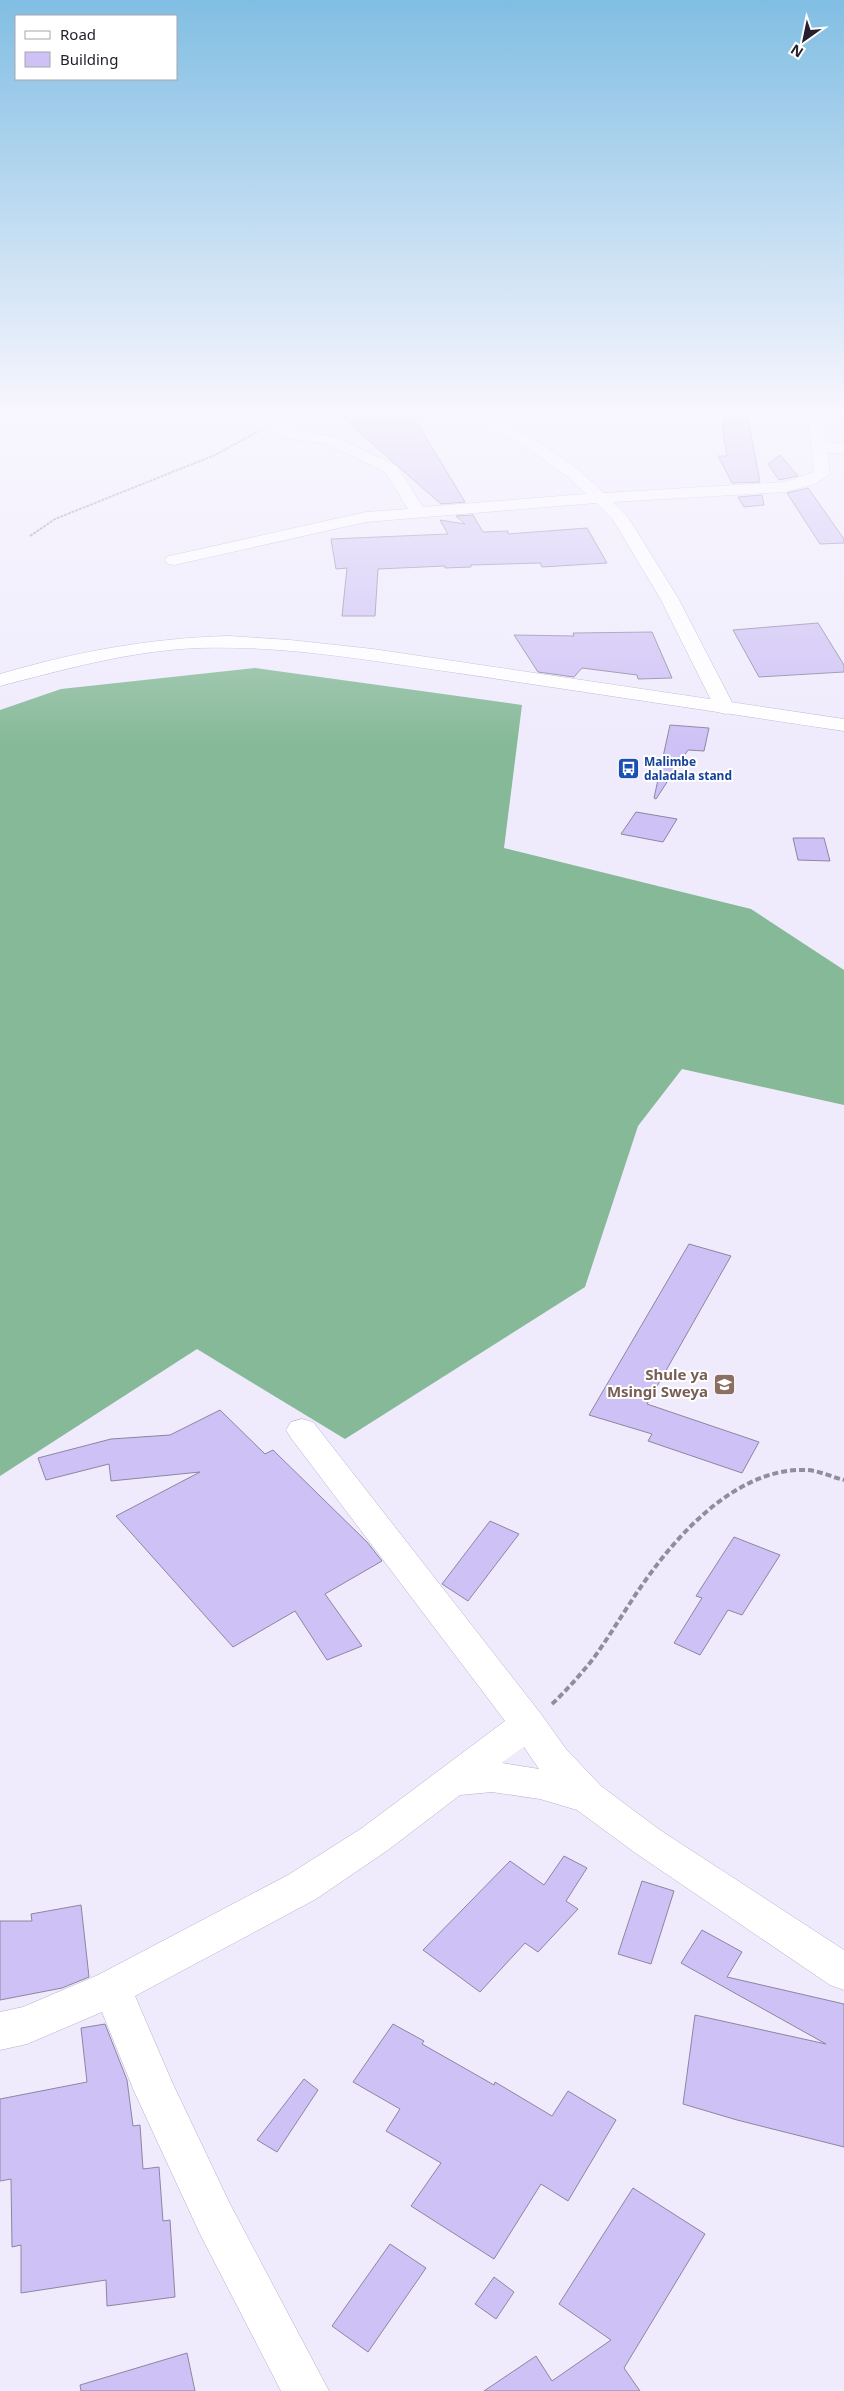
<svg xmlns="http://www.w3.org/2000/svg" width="844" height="2391" font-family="'Noto Sans',sans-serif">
<rect width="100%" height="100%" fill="#efebfd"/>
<polygon fill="#85b997" points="255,668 522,705 504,848 751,909 844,970 844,1105 682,1069 638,1126 585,1287 345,1439 197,1349 0,1476 0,710 61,689"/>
<g fill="#cec1f5" stroke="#8c86a1">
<polygon points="335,411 410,411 465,502 441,504"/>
<polygon points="724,418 748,419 760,482 732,483 718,456 727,456 722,425 724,425"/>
<polygon points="780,455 798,476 779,480 768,464"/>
<polygon points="808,488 844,539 844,543 820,544 787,493"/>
<polygon points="762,495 764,505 744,507 738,497"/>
<polygon points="473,515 483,532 508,531 508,534 587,528 607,563 542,567 540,563 471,565 471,567 445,568 445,566 378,569 375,616 342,616 347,568 336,569 331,539 448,534 440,520 465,524 456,516"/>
<polygon points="818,623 844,665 844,672 759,677 733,630"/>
<polygon points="652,632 672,678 638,679 637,675 582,668 574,677 538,672 514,635 574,636 573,633"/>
<polygon points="670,725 709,728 704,751 688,750 656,799 654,798"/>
<polygon points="636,812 677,819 663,842 621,834"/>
<polygon points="793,838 824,838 830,861 798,860"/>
<polygon points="689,1244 731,1256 647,1404 759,1442 742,1473 648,1441 652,1434 589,1415"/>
<polygon points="220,1410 265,1454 273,1450 367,1542 382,1561 325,1594 362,1646 327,1660 295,1611 233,1647 116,1516 200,1472 111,1481 109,1464 46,1480 38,1458 111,1439 170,1435"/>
<polygon points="490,1521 519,1534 468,1601 442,1584"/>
<polygon points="734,1537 780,1555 742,1615 728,1610 700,1655 674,1643 702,1598 696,1596"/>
<polygon points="564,1856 587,1868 566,1901 578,1909 538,1952 525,1943 480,1992 423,1950 510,1861 544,1885"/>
<polygon points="642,1881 674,1891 651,1964 618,1954"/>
<polygon points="81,1905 89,1977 62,1988 0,2000 0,1921 32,1921 31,1914"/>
<polygon points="702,1930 742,1952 727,1977 844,2004 844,2147 737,2120 683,2104 695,2015 826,2044 681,1963"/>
<polygon points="105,2024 127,2080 133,2126 140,2125 143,2169 159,2167 163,2221 170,2220 175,2297 107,2306 106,2280 21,2293 21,2245 12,2247 11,2179 0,2181 0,2099 87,2082 81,2028"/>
<polygon points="393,2024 424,2041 422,2044 494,2085 495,2082 552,2116 568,2091 616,2120 568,2201 541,2184 494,2259 411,2206 441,2163 386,2131 400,2109 353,2082"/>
<polygon points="304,2079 318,2090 277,2152 257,2140"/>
<polygon points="633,2188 705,2234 624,2368 640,2391 484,2391 536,2356 552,2381 611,2340 559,2304"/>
<polygon points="390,2244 426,2268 368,2352 332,2326"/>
<polygon points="494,2277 514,2292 496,2319 475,2304"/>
<polygon points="187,2353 195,2391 81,2391 80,2385"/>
</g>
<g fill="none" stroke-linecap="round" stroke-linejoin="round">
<defs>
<g id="minor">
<polygon points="272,411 287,411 287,427 293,430 336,437 397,466 423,507 586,494 568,477 532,451 464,411 483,411 544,445 580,471 604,493 785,482 814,472 808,411 823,411 826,442 844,444 844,454 827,452 830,474 815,484 785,492 613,502 628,517 678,598 735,708 732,712 725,714 718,712 715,708 660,598 613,520 596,503 366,522 174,565 168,564 165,560 168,556 174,555 366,512 408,509 385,472 327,444 289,439 275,433 270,423"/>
<path d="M 302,1419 L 313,1422 L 541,1714 L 566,1749 L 601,1786 L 660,1830 L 844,1950 L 844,1990 L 830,1985 L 634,1852 L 577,1810 L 540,1799 L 492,1792 L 460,1795 L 388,1850 L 316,1899 L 135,1996 L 172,2082 L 230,2204 L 329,2391 L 281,2391 L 200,2234 L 134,2091 L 102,2012 L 27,2044 L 0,2050 L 0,2012 L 23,2007 L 98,1975 L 288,1875 L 362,1828 L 505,1721 L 291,1438 L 286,1430 L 291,1422 ZM 524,1747 L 539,1769 L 502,1763 Z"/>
</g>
<path id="major" d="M 229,636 L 290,640 L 373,649 L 844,719 L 844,731 C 715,712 587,692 458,673 C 372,661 285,645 198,648 C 129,651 66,669 0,686 L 0,674 C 75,652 150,638 229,636 Z"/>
</defs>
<use href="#minor" stroke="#b6afcb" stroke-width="1"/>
<use href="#major" stroke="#b6afcb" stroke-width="1"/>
<polyline stroke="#918d9c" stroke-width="2" stroke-dasharray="3 1" stroke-linecap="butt" points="30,536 55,519 215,455 259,431"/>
<path stroke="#918d9c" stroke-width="4" stroke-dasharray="6 3" stroke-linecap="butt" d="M 552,1704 C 567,1690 580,1675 593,1659 C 614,1630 631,1599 653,1570 C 688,1523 744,1467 807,1470 C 820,1471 832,1477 844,1480"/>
<use href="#minor" fill="#fff" fill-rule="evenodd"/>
<use href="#major" fill="#fff" fill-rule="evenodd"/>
</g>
<linearGradient id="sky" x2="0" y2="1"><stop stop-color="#81bee3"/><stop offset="0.55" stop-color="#f8f6fe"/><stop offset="1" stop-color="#f8f6fe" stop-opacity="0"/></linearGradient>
<rect width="844" height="746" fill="url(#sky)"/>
<defs>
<symbol id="bus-square" viewBox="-11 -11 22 22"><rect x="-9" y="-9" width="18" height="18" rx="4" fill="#1a4fb4" stroke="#fff"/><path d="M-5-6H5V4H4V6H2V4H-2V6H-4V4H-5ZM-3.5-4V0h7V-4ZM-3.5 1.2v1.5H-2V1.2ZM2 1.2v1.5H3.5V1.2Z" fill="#fff"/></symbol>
<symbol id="school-square" viewBox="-11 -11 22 22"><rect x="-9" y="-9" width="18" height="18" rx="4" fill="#8d6e63" stroke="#fff"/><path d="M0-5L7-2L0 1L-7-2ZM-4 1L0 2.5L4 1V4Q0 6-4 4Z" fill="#fff"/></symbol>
</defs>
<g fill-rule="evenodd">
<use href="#bus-square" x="616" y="756" width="25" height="25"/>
<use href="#school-square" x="712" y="1372" width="25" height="25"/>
</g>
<g text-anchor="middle" stroke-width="4" stroke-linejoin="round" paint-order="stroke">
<g font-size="12" font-weight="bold" fill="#164399" stroke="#fff" text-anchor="start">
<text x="644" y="766">Malimbe<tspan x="644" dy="14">daladala stand</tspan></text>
</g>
<g font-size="15" font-weight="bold" fill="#785e54" stroke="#fff" text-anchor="end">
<text x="708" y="1380">Shule ya<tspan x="708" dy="17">Msingi Sweya</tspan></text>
</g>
</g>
<rect x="15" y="15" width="162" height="65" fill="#ffffff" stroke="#a7a6ab"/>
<rect x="25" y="31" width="25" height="8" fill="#ffffff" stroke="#a7a6ab"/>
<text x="60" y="40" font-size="15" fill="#24212c">Road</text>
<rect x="25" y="52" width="25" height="15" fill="#cec1f5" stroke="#a7a6ab"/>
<text x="60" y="65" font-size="15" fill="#24212c">Building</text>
<g transform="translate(804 40) rotate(213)" stroke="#ffffff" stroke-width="4" paint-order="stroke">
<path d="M0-4L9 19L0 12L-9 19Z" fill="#24212c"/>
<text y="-8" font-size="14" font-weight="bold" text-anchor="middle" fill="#24212c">N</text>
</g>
</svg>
